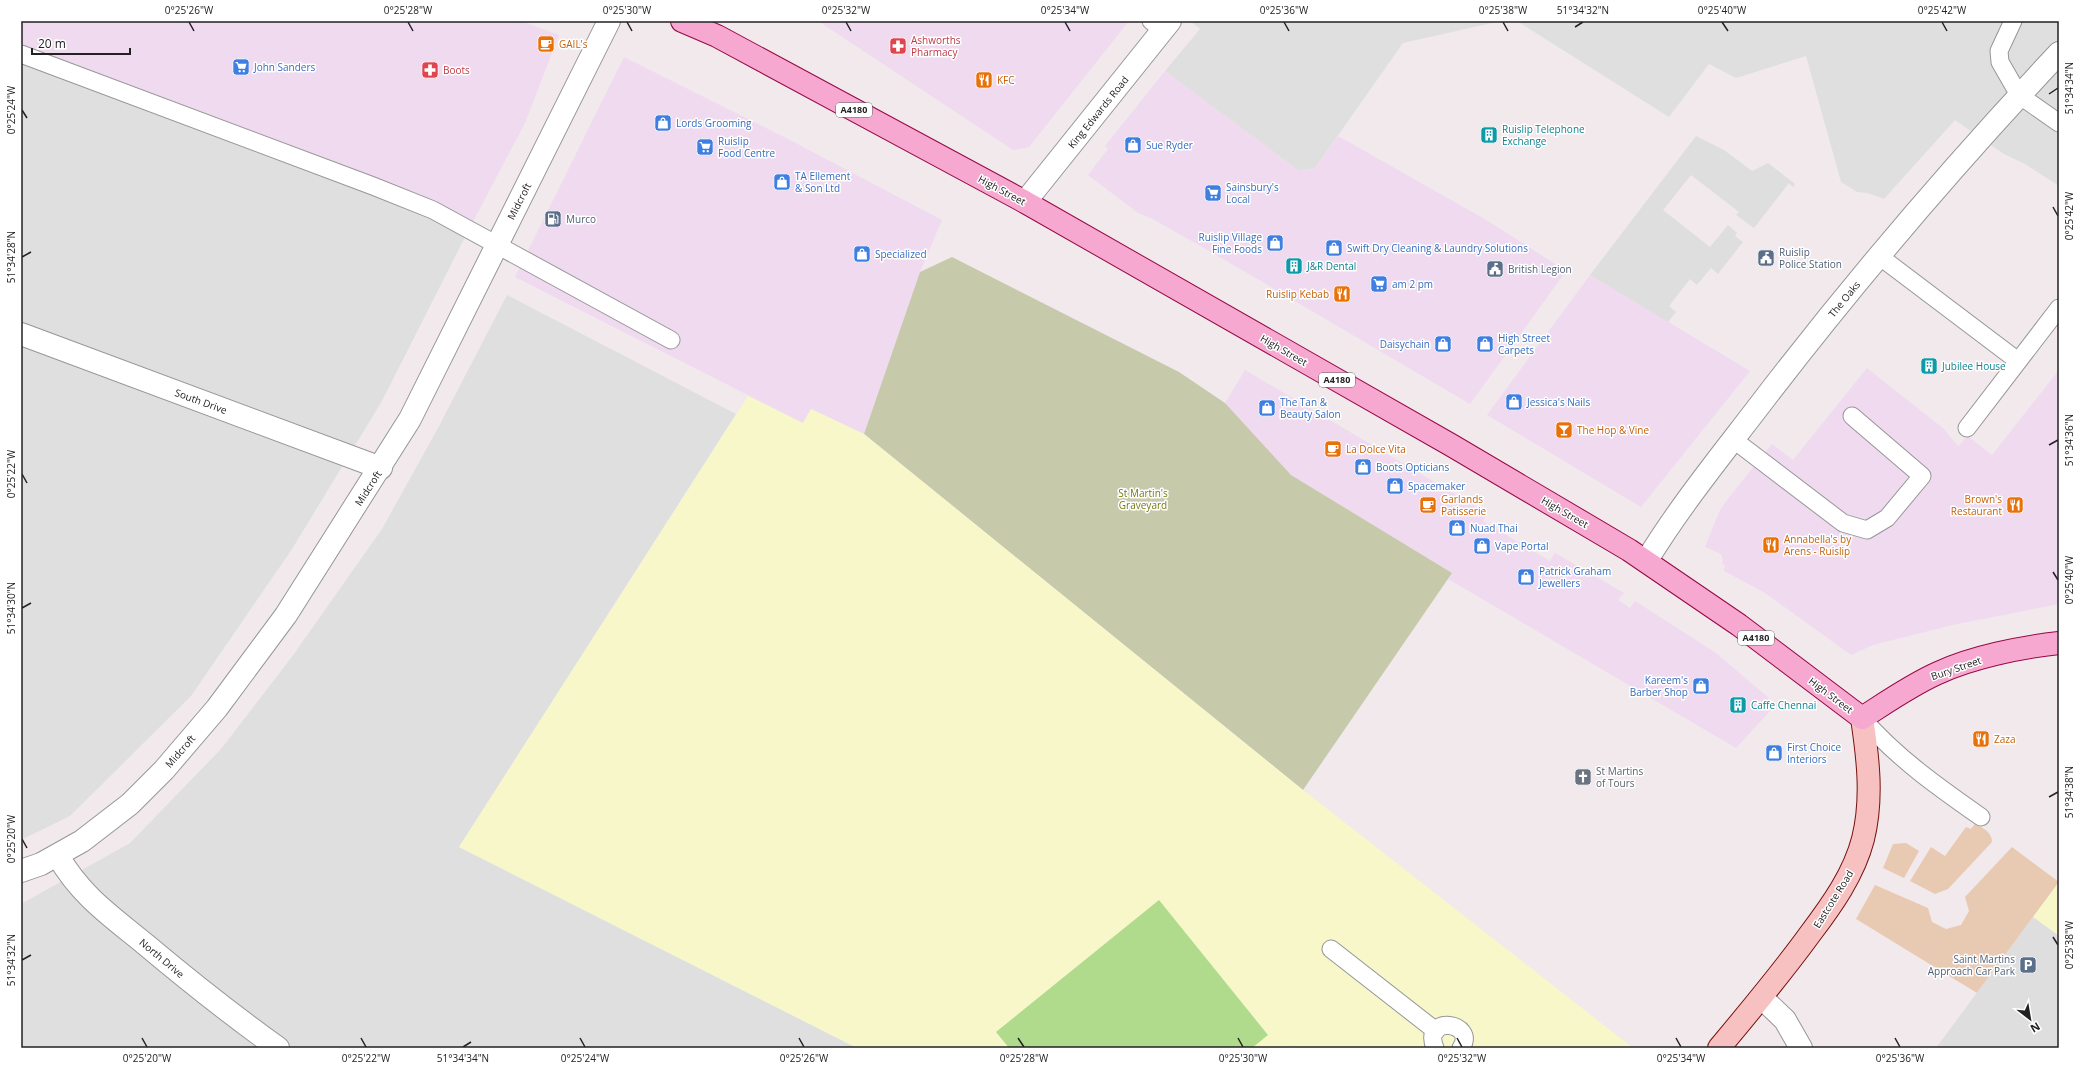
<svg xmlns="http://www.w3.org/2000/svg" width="2080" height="1069" font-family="'Open Sans',sans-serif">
<rect width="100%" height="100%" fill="#f1e9ec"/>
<g fill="#dfdfe0">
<polygon points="1190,21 1501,21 1403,43 1315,168 1299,171 1165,71 1200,29"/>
<polygon points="1517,21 2059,21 2059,186 2025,164 2004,154 1955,120 1884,199 1868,193 1857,192 1841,182 1806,56 1736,78 1709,64 1669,117"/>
<polygon points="21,63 434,217 466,235 382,401 292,549 191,696 70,816 21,840"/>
<polygon points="507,295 736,414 459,847 857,1048 21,1048 21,904 130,843 221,749 291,658 382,529 438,428"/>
</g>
<g fill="#f0daf0">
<polygon points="21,21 521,21 559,35 525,123 466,235 434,217 21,63"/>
<polygon points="818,21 1129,21 1029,147 1013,150"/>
<polygon points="624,57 786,138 942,220 920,272 864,434 811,409 803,423 515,277"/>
<polygon points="1165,71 1299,171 1315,168 1338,136 1488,221 1566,271 1470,404 1225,260 1151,218 1138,213 1088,175 1108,149 1105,146"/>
<polygon points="1590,275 1750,371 1641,507 1487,415"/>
<polygon points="1867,368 1944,429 1958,446 1968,436 1992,455 2059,370 2059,604 1957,624 1873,645 1851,655 1765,593 1724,571 1725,565 1722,564 1723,559 1721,554 1705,547 1720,510 1730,496 1772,444 1793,460"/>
<polygon points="1245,370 1487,513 1483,521 1550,561 1555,553 1624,593 1618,600 1630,608 1635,601 1716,653 1771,700 1768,708 1770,711 1736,748 1448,579 1452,573 1291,475 1225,403"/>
</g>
<g fill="#e8cab2">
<path d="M 1975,824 C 1983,828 1992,832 1992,842 L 1948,889 L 1935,894 L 1910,881 L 1931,847 L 1945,856 L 1966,827 L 1971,829 Z"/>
<polygon points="1906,843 1919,851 1904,878 1883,868 1893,844"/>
<polygon points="2012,847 2059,882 1977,993 1856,919 1875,885 1928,908 1932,922 1946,929 1961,925 1969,911 1965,897"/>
</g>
<polygon fill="#c7c9ab" points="952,257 1179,372 1225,403 1291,475 1452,573 1303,790 864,434 920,272"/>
<g fill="#f7f7ca">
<polygon points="748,396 803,423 811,409 864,434 1303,790 1633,1048 1295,1048 1292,1045 1289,1048 857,1048 459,847"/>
<polygon points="2059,882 2059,936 2033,917"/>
</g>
<polygon fill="#b0db8c" points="1159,900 1268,1035 1252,1048 1009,1048 996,1032"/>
<g fill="#dedede">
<polygon points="1696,136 1724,150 1752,171 1768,163 1795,184 1793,187 1789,183 1754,228 1736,215 1739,212 1691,175 1663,210 1710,247 1728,225 1737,233 1735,236 1743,242 1718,274 1711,268 1697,285 1690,279 1669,306 1676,312 1668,322 1590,275"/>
<polygon points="2033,917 2059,936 2059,1048 1936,1048"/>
</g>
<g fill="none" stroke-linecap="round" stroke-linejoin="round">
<defs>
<g id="lane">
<polyline points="1151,21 1163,30"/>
<polyline points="2013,21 1999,51 2000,62 2019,95 2059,123"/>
<polyline points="21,54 373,186 433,210 671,340"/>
<polyline points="1879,256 2018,361"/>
<polyline points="1967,428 2059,308"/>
<polyline points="1734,440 1843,523 1867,530 1887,518 1922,476 1852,416"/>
<path d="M 1862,718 C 1897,758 1938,787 1981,817"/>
<polyline points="1331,949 1436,1031"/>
<path d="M 1435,1048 C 1421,1014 1478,1022 1461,1048"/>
</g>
<g id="street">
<polyline points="1025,202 1170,21"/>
<polyline points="21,334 381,468"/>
<path d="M 1647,560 C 1680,506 1720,457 1759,406 C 1853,283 1953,166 2059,53"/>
<path d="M 58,856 C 81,896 111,916 145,944 C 189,981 232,1015 278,1048"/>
<polyline points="21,871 41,864 82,841 130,804 164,770 217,708 286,615 410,419 609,21"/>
<polyline points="1762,998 1785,1020 1801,1048"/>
</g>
<path id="secondary" d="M 1719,1048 C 1750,1011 1781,974 1810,934 C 1832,905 1854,874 1863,839 C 1873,799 1868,758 1862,718"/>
<path id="primary" d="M 682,21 L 717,36 L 1025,202 L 1451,445 L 1629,550 L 1739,625 L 1862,718 C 1887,702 1911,685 1938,673 C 1972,657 2022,647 2059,643"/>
</defs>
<use href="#lane" stroke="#969696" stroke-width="19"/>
<use href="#street" stroke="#969696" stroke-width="24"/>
<use href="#secondary" stroke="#760f0b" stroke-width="24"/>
<use href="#primary" stroke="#970842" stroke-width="24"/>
<use href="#lane" stroke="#fff" stroke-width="17"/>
<use href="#street" stroke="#fff" stroke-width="22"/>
<use href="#secondary" stroke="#f7c1c2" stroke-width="22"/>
<use href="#primary" stroke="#f7a8d0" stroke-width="22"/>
</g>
<path fill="none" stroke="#222" stroke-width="1.5" d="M 189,22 L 194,31M 408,22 L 413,31M 627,22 L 632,31M 846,22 L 851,31M 1065,22 L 1070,31M 1284,22 L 1289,31M 1503,22 L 1508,31M 1722,22 L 1728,31M 1942,22 L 1947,31M 1575,27 L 1583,22M 2049,94 L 2058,88M 22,110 L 27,118M 2053,207 L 2058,216M 22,257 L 31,252M 2049,445 L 2058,440M 22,474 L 27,483M 2053,572 L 2058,580M 22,608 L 31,603M 2049,797 L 2058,792M 22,839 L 27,848M 2053,937 L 2058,945M 22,960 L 31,955M 142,1038 L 147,1047M 361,1038 L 366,1047M 580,1038 L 585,1047M 799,1038 L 804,1047M 1018,1038 L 1024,1047M 1238,1038 L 1243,1047M 1457,1038 L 1462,1047M 1676,1038 L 1681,1047M 1895,1038 L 1900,1047M 463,1047 L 471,1042"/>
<defs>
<symbol id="cafe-square" viewBox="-11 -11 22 22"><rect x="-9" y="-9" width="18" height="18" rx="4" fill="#e8710a" stroke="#fff"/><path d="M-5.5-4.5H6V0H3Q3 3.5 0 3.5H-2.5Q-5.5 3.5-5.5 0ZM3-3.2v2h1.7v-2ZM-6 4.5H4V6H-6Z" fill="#fff"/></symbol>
<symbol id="pharmacy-square" viewBox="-11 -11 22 22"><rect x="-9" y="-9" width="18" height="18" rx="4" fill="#e0444e" stroke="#fff"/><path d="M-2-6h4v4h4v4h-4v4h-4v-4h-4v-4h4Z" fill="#fff"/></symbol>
<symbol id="supermarket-square" viewBox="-11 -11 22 22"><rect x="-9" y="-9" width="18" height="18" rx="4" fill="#3f7fe0" stroke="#fff"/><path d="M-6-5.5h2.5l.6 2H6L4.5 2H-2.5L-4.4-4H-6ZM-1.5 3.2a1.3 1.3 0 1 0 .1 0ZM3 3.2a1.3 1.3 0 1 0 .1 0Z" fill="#fff"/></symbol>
<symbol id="restaurant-square" viewBox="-11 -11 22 22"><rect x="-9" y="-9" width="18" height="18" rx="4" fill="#e8710a" stroke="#fff"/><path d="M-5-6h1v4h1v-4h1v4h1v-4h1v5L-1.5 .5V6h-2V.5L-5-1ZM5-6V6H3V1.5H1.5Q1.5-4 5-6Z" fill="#fff"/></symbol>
<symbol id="shop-square" viewBox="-11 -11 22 22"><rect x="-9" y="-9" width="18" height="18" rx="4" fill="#3f7fe0" stroke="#fff"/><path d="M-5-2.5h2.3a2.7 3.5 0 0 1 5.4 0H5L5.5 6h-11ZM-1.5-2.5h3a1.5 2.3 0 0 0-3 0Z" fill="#fff"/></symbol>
<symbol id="building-square" viewBox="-11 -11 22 22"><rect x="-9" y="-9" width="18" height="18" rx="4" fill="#0f9aa8" stroke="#fff"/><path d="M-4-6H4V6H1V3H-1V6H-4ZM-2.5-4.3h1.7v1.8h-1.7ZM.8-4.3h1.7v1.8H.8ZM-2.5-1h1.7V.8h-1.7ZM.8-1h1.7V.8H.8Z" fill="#fff"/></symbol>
<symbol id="fuel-square" viewBox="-11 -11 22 22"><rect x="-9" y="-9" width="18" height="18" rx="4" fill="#5c6f8a" stroke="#fff"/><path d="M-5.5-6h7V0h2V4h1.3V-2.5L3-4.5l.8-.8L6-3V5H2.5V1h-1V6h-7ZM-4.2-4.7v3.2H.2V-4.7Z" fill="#fff"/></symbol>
<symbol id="civic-square" viewBox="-11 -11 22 22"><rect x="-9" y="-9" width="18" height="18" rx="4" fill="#5c6f8a" stroke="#fff"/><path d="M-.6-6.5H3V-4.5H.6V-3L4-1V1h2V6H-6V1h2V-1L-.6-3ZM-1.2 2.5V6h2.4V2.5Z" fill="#fff"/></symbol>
<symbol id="bar-square" viewBox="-11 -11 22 22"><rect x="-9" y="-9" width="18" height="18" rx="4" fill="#e8710a" stroke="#fff"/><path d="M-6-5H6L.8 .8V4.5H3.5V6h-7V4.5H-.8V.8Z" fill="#fff"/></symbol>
<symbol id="church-square" viewBox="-11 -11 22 22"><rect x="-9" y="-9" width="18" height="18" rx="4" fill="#6b7280" stroke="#fff"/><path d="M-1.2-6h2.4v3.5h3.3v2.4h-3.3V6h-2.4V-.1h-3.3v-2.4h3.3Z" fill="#fff"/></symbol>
<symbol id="parking-square" viewBox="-11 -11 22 22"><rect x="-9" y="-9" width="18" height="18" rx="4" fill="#5c6f8a" stroke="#fff"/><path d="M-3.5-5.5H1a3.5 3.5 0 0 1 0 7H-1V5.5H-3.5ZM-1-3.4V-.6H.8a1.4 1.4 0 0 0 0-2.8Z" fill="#fff"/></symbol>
</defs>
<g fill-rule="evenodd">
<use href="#cafe-square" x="536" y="34" width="20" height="20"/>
<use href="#pharmacy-square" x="888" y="36" width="20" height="20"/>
<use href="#supermarket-square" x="231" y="57" width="20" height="20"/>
<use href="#pharmacy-square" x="420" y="60" width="20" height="20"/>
<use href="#restaurant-square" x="974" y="70" width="20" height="20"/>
<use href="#shop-square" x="653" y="113" width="20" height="20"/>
<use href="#building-square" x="1479" y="125" width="20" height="20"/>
<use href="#shop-square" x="1123" y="135" width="20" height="20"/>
<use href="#supermarket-square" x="695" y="137" width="20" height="20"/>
<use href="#shop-square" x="772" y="172" width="20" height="20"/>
<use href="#supermarket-square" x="1203" y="183" width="20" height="20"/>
<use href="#fuel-square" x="543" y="209" width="20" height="20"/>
<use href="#shop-square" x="1265" y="233" width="20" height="20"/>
<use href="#shop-square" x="1324" y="238" width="20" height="20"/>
<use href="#shop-square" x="852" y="244" width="20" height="20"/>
<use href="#civic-square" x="1756" y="248" width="20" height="20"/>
<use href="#building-square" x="1284" y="256" width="20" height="20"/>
<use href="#civic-square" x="1485" y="259" width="20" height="20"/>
<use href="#supermarket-square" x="1369" y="274" width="20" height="20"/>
<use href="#restaurant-square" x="1332" y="284" width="20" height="20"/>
<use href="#shop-square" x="1433" y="334" width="20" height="20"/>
<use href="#shop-square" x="1475" y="334" width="20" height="20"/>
<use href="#building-square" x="1919" y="356" width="20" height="20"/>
<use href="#shop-square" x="1504" y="392" width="20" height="20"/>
<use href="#shop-square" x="1257" y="398" width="20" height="20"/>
<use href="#bar-square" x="1554" y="420" width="20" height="20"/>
<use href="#cafe-square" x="1323" y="439" width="20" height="20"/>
<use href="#shop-square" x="1353" y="457" width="20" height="20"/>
<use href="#shop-square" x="1385" y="476" width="20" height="20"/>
<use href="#cafe-square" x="1418" y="495" width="20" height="20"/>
<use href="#restaurant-square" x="2005" y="495" width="20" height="20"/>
<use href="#shop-square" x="1447" y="518" width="20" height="20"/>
<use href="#restaurant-square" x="1761" y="535" width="20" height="20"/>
<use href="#shop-square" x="1472" y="536" width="20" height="20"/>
<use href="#shop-square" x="1516" y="567" width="20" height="20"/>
<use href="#shop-square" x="1691" y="676" width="20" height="20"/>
<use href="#building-square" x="1728" y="695" width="20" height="20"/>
<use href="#restaurant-square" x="1971" y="729" width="20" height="20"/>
<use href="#shop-square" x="1764" y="743" width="20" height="20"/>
<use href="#church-square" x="1573" y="767" width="20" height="20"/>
<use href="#parking-square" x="2018" y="955" width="20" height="20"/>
</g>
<g text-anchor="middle" stroke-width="3" stroke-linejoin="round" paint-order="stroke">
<g fill="#fff" stroke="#646464" stroke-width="1">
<rect x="836" y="103" width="36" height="14" rx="3"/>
<rect x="1319" y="373" width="36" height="14" rx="3"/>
<rect x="1738" y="631" width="36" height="14" rx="3"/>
</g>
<g font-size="9" font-weight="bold" fill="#222">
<text x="854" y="113">A4180</text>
<text x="1337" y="383">A4180</text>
<text x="1756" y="641">A4180</text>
</g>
<g font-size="10" fill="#be3a42" stroke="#fff" text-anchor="start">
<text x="911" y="44">Ashworths<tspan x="911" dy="12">Pharmacy</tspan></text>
<text x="443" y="74">Boots</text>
</g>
<g font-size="10" fill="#c56008" stroke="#fff" text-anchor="start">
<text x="559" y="48">GAIL's</text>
<text x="997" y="84">KFC</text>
<text x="1329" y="298" text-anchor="end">Ruislip Kebab</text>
<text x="1577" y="434">The Hop &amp; Vine</text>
<text x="1346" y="453">La Dolce Vita</text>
<text x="1441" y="503">Garlands<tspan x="1441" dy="12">Patisserie</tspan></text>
<text x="2002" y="503" text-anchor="end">Brown's<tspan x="2002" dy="12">Restaurant</tspan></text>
<text x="1784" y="543">Annabella's by<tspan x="1784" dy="12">Arens - Ruislip</tspan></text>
<text x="1994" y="743">Zaza</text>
</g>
<g font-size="10" fill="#366cbe" stroke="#fff" text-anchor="start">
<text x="254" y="71">John Sanders</text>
<text x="676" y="127">Lords Grooming</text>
<text x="718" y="145">Ruislip<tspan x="718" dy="12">Food Centre</tspan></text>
<text x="1146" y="149">Sue Ryder</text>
<text x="795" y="180">TA Ellement<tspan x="795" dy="12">&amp; Son Ltd</tspan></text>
<text x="1226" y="191">Sainsbury's<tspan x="1226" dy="12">Local</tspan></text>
<text x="1262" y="241" text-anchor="end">Ruislip Village<tspan x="1262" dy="12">Fine Foods</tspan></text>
<text x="1347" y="252">Swift Dry Cleaning &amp; Laundry Solutions</text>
<text x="875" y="258">Specialized</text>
<text x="1392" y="288">am 2 pm</text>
<text x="1498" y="342">High Street<tspan x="1498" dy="12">Carpets</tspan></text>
<text x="1430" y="348" text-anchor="end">Daisychain</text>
<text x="1280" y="406">The Tan &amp;<tspan x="1280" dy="12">Beauty Salon</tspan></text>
<text x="1527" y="406">Jessica's Nails</text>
<text x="1376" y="471">Boots Opticians</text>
<text x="1408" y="490">Spacemaker</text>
<text x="1470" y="532">Nuad Thai</text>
<text x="1495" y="550">Vape Portal</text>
<text x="1539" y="575">Patrick Graham<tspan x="1539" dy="12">Jewellers</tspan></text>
<text x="1688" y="684" text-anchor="end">Kareem's<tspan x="1688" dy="12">Barber Shop</tspan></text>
<text x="1787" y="751">First Choice<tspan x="1787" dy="12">Interiors</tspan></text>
</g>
<g font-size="10" fill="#222" stroke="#fff">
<text transform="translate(1098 112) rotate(-51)" y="4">King Edwards Road</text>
<text transform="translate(1002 190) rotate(28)" y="4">High Street</text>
<text transform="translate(519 201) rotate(-63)" y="4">Midcroft</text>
<text transform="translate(1844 299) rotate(-51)" y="4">The Oaks</text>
<text transform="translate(1284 350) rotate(30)" y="4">High Street</text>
<text transform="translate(201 401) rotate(20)" y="4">South Drive</text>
<text transform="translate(368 488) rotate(-57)" y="4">Midcroft</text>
<text transform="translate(1565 512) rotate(30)" y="4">High Street</text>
<text transform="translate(1956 668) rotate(-19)" y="4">Bury Street</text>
<text transform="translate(1831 695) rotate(37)" y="4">High Street</text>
<text transform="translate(180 751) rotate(-49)" y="4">Midcroft</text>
<text transform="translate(1833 899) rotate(-58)" y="4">Eastcote Road</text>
<text transform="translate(162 958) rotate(40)" y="4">North Drive</text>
</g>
<g font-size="10" fill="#0d838f" stroke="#fff" text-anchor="start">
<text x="1502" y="133">Ruislip Telephone<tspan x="1502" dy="12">Exchange</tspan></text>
<text x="1307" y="270">J&amp;R Dental</text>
<text x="1942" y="370">Jubilee House</text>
<text x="1751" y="709">Caffe Chennai</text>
</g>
<g font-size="10" fill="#4e5e75" stroke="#fff" text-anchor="start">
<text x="566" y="223">Murco</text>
<text x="1779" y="256">Ruislip<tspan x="1779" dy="12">Police Station</tspan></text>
<text x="1508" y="273">British Legion</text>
<text x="2015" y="963" text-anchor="end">Saint Martins<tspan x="2015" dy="12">Approach Car Park</tspan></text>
</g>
<g font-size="10" fill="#777812" stroke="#fff">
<text x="1143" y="497">St Martin's<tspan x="1143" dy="12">Graveyard</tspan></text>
</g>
<g font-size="10" fill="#5b616d" stroke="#fff" text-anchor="start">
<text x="1596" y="775">St Martins<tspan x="1596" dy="12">of Tours</tspan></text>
</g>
</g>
<rect width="2080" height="1069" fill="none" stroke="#ffffff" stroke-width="44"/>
<g transform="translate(2030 1019) rotate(149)" stroke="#ffffff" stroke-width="3" paint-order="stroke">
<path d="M0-3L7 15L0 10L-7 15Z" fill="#222222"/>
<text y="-6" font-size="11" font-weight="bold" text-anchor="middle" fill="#222222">N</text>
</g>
<path d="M32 48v6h98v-6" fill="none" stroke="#222222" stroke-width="2"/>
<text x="38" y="48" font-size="12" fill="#222222" stroke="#ffffff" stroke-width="3" paint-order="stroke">20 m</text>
<rect x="22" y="22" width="2036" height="1025" fill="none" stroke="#222" stroke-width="1.5"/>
<g font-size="10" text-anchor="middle" fill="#222">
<text x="189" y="14">0°25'26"W</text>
<text x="408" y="14">0°25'28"W</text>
<text x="627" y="14">0°25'30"W</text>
<text x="846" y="14">0°25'32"W</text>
<text x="1065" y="14">0°25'34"W</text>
<text x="1284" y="14">0°25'36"W</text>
<text x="1503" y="14">0°25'38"W</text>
<text x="1583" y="14">51°34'32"N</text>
<text x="1722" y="14">0°25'40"W</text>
<text x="1942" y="14">0°25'42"W</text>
<text transform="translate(2069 88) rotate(-90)" y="4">51°34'34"N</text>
<text transform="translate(11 110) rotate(-90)" y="4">0°25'24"W</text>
<text transform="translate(2069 216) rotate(-90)" y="4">0°25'42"W</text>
<text transform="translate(11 257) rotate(-90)" y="4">51°34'28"N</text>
<text transform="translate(2069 440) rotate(-90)" y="4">51°34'36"N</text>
<text transform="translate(11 474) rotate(-90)" y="4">0°25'22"W</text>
<text transform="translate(2069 580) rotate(-90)" y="4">0°25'40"W</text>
<text transform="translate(11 608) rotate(-90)" y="4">51°34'30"N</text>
<text transform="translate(2069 792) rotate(-90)" y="4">51°34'38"N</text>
<text transform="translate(11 839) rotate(-90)" y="4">0°25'20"W</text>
<text transform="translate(2069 945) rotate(-90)" y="4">0°25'38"W</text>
<text transform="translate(11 960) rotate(-90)" y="4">51°34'32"N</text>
<text x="147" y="1062">0°25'20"W</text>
<text x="366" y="1062">0°25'22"W</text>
<text x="463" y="1062">51°34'34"N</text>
<text x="585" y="1062">0°25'24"W</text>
<text x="804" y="1062">0°25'26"W</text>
<text x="1024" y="1062">0°25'28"W</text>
<text x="1243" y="1062">0°25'30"W</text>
<text x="1462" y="1062">0°25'32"W</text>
<text x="1681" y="1062">0°25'34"W</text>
<text x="1900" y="1062">0°25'36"W</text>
</g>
</svg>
